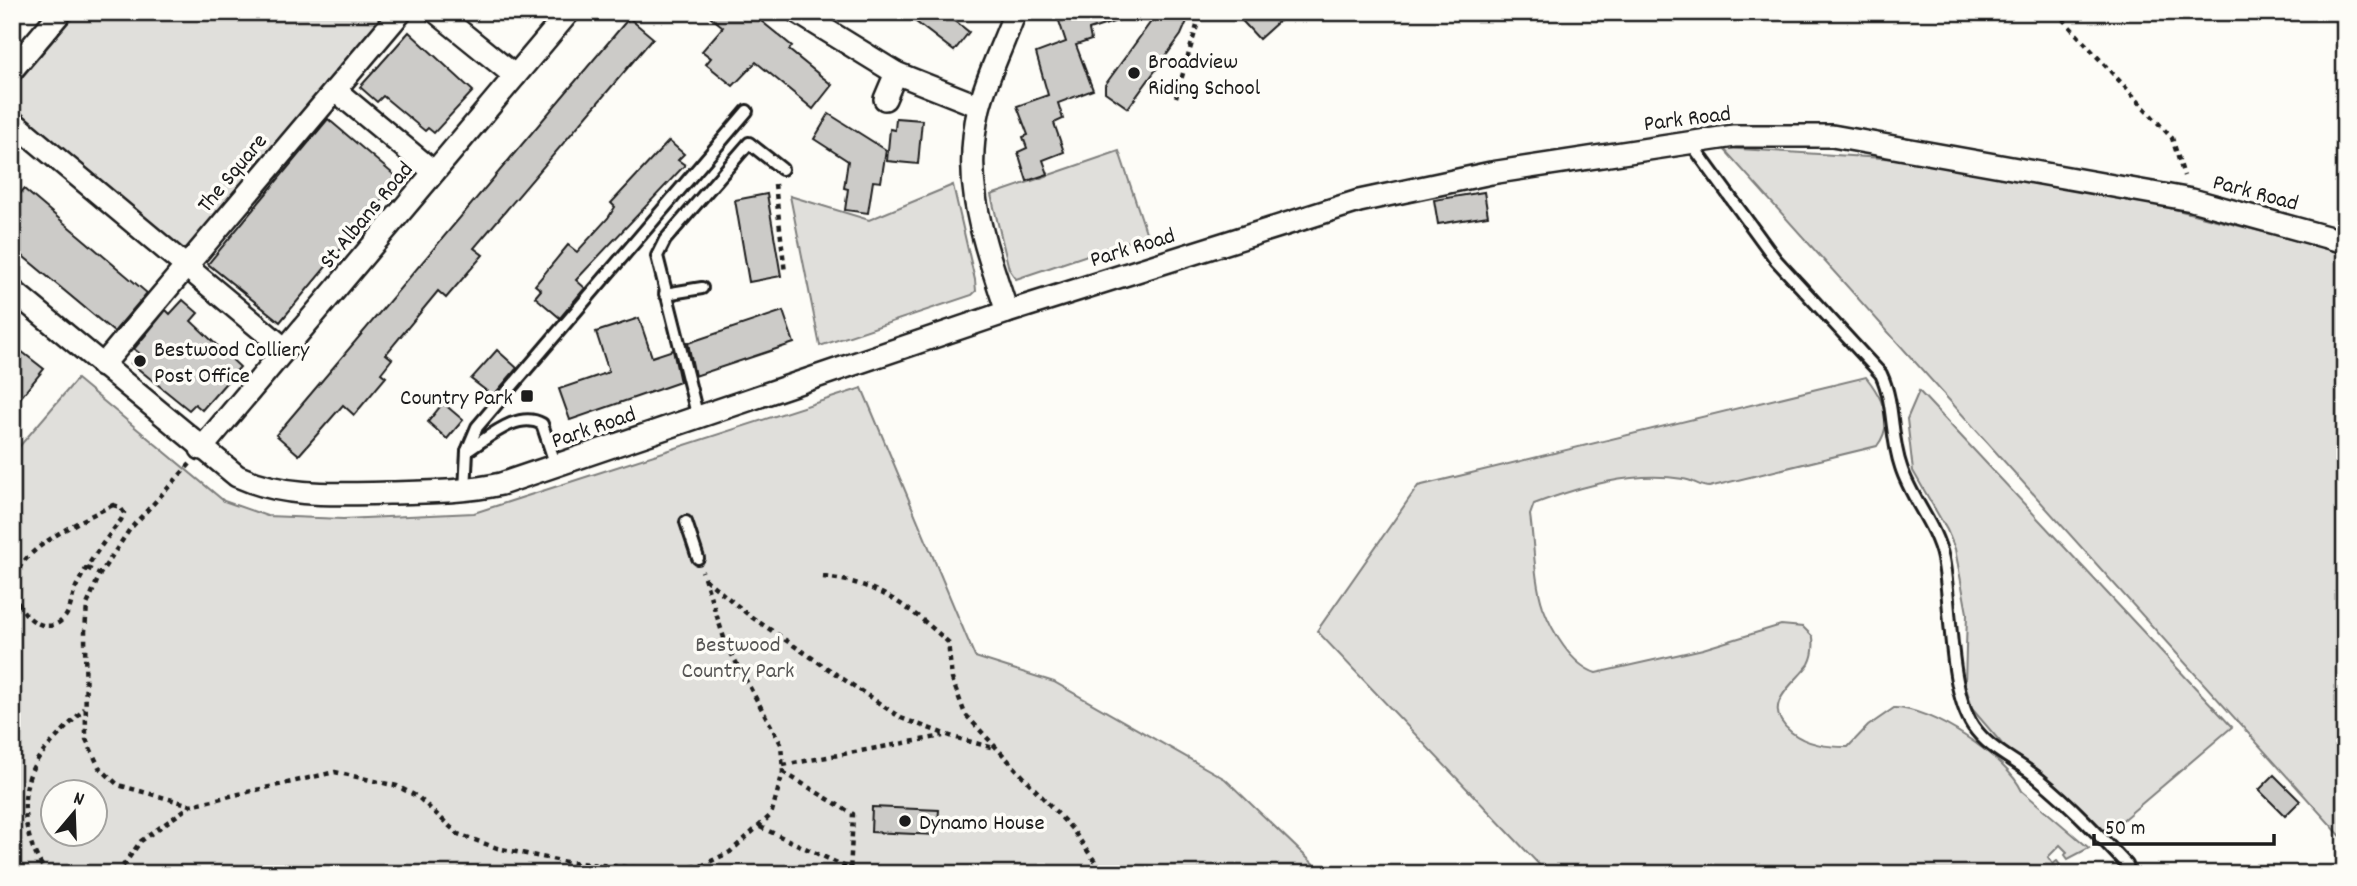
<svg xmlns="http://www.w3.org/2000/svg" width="2357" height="886" font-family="Dekko,sans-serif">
<rect width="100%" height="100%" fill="#fdfcf7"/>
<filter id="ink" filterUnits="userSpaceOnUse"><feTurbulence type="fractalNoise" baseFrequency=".0143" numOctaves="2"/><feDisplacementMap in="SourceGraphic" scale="14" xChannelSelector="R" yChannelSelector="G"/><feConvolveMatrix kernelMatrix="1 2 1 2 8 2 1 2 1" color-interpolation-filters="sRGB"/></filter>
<g filter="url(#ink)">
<g fill="#e0dfdb" stroke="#7e7e7c" stroke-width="2" fill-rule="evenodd">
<polygon points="77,12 386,12 190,249 177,250 12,111 12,89"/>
<polygon points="1723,148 1915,160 2115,194 2345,253 2345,841"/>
<polygon points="1119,151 1147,235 1016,279 1009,269 991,195"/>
<polygon points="953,185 975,280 976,291 972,295 820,346 790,196 869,220"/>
<path d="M 1866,377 C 1882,397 1895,423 1877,446 L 1709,487 C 1700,487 1693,480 1683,479 C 1632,471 1582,486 1534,504 L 1530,515 C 1534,542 1534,581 1543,607 C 1552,631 1571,665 1596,673 L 1703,649 L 1781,625 L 1803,627 L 1813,637 C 1814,646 1814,655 1809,664 C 1795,684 1758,705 1791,732 C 1807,745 1828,747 1848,747 L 1868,726 L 1894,708 C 1931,707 2007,758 2022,791 L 2089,848 L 2068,859 L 2065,855 L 2067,852 L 2060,845 L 2048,857 L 2053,864 L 2057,861 L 2060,865 L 2055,874 L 1548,874 L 1317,631 L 1418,486 Z"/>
<path d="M 77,379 L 224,501 L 267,516 L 343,519 L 474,513 L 862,388 L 975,657 L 1054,682 L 1225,779 L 1324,874 L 12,874 L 12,455 ZM 52,792 L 94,792 L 94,834 L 52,834 Z"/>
<polygon points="1919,391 2232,727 2105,835 2003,745 1973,710 1965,685 1967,613 1955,549 1947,530 1913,471 1907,419"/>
</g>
<g fill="#cccbc8" stroke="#1c1c1c" stroke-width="2">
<polygon points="705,12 750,12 792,46 789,50 832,85 813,109 756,62 733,86 706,64 711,58 702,51 723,27"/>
<polygon points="903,12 944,12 969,32 954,51"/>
<polygon points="1056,12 1132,12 1132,16 1089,30 1091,40 1076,45 1093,90 1058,103 1063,119 1054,123 1064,152 1043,160 1048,174 1027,181 1018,152 1027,148 1023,137 1028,135 1017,106 1048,95 1036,53 1066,42"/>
<polygon points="1158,12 1191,12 1181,35 1128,108 1105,92 1105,85"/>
<polygon points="1234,12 1289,12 1259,39"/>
<polygon points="629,18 653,38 474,248 483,255 446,298 438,291 386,354 392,359 381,373 386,377 354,415 343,405 299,455 276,435"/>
<polygon points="409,32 473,91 434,133 428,128 425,131 383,96 377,102 360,87"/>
<polygon points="829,114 886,150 881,182 873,181 868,213 845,210 848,189 844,188 848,161 814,139"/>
<polygon points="896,118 922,120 918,164 887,161 890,129 895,130"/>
<polygon points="328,119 399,179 280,322 208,264"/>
<polygon points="669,141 684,154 678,160 685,165 576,280 585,288 560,318 535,297 541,290 535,285 568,245 577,252 608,218 615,207 611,203"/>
<polygon points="24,189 147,293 114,332 12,247 12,203"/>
<polygon points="1484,192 1488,216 1438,224 1434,200"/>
<polygon points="767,194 781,276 749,282 735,200"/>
<polygon points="183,300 198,313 191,321 240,367 202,410 195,404 189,410 131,363 139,353 134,349 166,310 170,314"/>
<polygon points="783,311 794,343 695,376 688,343"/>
<polygon points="639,318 652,357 673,350 680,382 570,420 559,389 609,372 596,332"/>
<polygon points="12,344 44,369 12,408"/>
<polygon points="497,350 517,368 493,396 471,379"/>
<polygon points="443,403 463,420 447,439 428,422"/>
<polygon points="2274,775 2300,801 2285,816 2259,790"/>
<polygon points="872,807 939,810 937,835 871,832"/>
</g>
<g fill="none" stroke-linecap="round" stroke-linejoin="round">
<defs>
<g id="lane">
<path d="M 1690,142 L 1776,260 L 1881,374 C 1895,404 1890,436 1901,467 C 1911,499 1936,525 1943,559 C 1952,604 1948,688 1973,726 C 1990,751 2017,760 2039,779 C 2071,805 2099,835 2127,865 L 2129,874"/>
<polyline points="665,294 702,288"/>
<polyline points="698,418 657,256 665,240 749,143 782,169"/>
<polyline points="467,451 477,427 747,111"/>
<path d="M 465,491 L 467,451 C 488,438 518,410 542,424 L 556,466"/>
<polyline points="686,522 698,558"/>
</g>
<g id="street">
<polyline points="436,12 515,76"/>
<polyline points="797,12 896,73 979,106"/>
<polyline points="12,70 61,12"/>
<polyline points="335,90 434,172"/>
<polyline points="885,99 896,73"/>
<polyline points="12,121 285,349"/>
<path d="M 12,290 L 237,476 C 286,498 336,494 389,493 C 428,492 464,492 501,484 L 1007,312 L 1359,201 L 1491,173 L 1734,136 L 1832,136 L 2192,200 L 2345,242"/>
<path d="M 1007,312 C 984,240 961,185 979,108 C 987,76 1004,43 1015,12"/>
<polyline points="102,366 401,12"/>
<polyline points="201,449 569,12"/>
</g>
</defs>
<use href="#lane" stroke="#1c1c1c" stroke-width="16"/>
<use href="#street" stroke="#1c1c1c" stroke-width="26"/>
<g stroke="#1c1c1c" stroke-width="4.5" stroke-dasharray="5 5" stroke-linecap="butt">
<polyline points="2056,12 2172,138 2184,176"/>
<polyline points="1176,97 1201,12"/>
<polyline points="775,184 785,273"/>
<polyline points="190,464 130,529 100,574 87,605 85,631 86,739 99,767 118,785 191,805 335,772 397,786 418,797 458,834 497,848 566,862 670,871 703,865 730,852 771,815 783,772 781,744 726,644 702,571"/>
<path d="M 113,505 L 120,507 L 124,513 L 121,520 C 104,541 88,563 76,587 C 72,595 71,610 65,617 C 42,645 3,600 17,572 C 30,544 86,518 113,505 Z"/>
<polyline points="87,568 100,574"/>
<path d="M 823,577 C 876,582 910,607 948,642 L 952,679 L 965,714 L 1072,829 L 1104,874"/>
<polyline points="705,579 750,616 901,718 953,737 994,748"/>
<polyline points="783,765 943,736"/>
<polyline points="783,772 853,814 850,874"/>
<polyline points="760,827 861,874"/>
<path d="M 48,874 C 23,843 15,789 40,756 C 54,739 70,724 85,708"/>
<polyline points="117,874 141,841 190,806"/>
</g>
<use href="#lane" stroke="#fdfcf7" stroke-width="10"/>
<use href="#street" stroke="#fdfcf7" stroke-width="21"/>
</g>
</g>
<g fill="#1c1c1c" stroke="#fdfcf7" stroke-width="2.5">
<circle cx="1134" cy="73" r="7"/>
<circle cx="140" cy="361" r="7"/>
<rect x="520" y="389" width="14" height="14" rx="3.5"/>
<circle cx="905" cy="821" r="7"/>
</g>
<g text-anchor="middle" stroke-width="7" stroke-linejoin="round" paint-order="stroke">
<g font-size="23" fill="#1c1c1c" stroke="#fdfcf7" text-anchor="start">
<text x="1148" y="68">Broadview<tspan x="1148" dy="26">Riding School</tspan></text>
<text x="154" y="356">Bestwood Colliery<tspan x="154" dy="26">Post Office</tspan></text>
<text x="513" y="404" text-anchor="end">Country Park</text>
<text x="919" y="829">Dynamo House</text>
</g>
<g font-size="23" fill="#1c1c1c" stroke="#fdfcf7">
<text transform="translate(1687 117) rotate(-7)" y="8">Park Road</text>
<text transform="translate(231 172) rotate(-50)" y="8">The Square</text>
<text transform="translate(2256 191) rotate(15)" y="8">Park Road</text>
<text transform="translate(365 214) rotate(-50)" y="8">St Albans Road</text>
<text transform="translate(1132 246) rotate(-17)" y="8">Park Road</text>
<text transform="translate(593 426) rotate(-19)" y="8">Park Road</text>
</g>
<g font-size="23" fill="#575655" stroke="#fdfcf7">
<text x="738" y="651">Bestwood<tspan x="738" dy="26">Country Park</tspan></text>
</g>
</g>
<rect width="2357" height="886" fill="none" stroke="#fdfcf7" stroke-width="42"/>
<rect x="21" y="21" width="2315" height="844" fill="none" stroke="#1c1c1c" stroke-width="2.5" filter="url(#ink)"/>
<g transform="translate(74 813) rotate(19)"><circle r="33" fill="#fdfcf7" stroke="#a3a29f" stroke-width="2"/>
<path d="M0-5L12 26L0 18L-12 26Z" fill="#1c1c1c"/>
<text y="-10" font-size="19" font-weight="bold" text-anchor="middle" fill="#1c1c1c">N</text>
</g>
<path d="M2094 834v10h180v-10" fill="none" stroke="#1c1c1c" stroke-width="3.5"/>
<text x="2105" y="834" font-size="21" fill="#1c1c1c" stroke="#fdfcf7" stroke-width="5" paint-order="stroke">50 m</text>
</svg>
